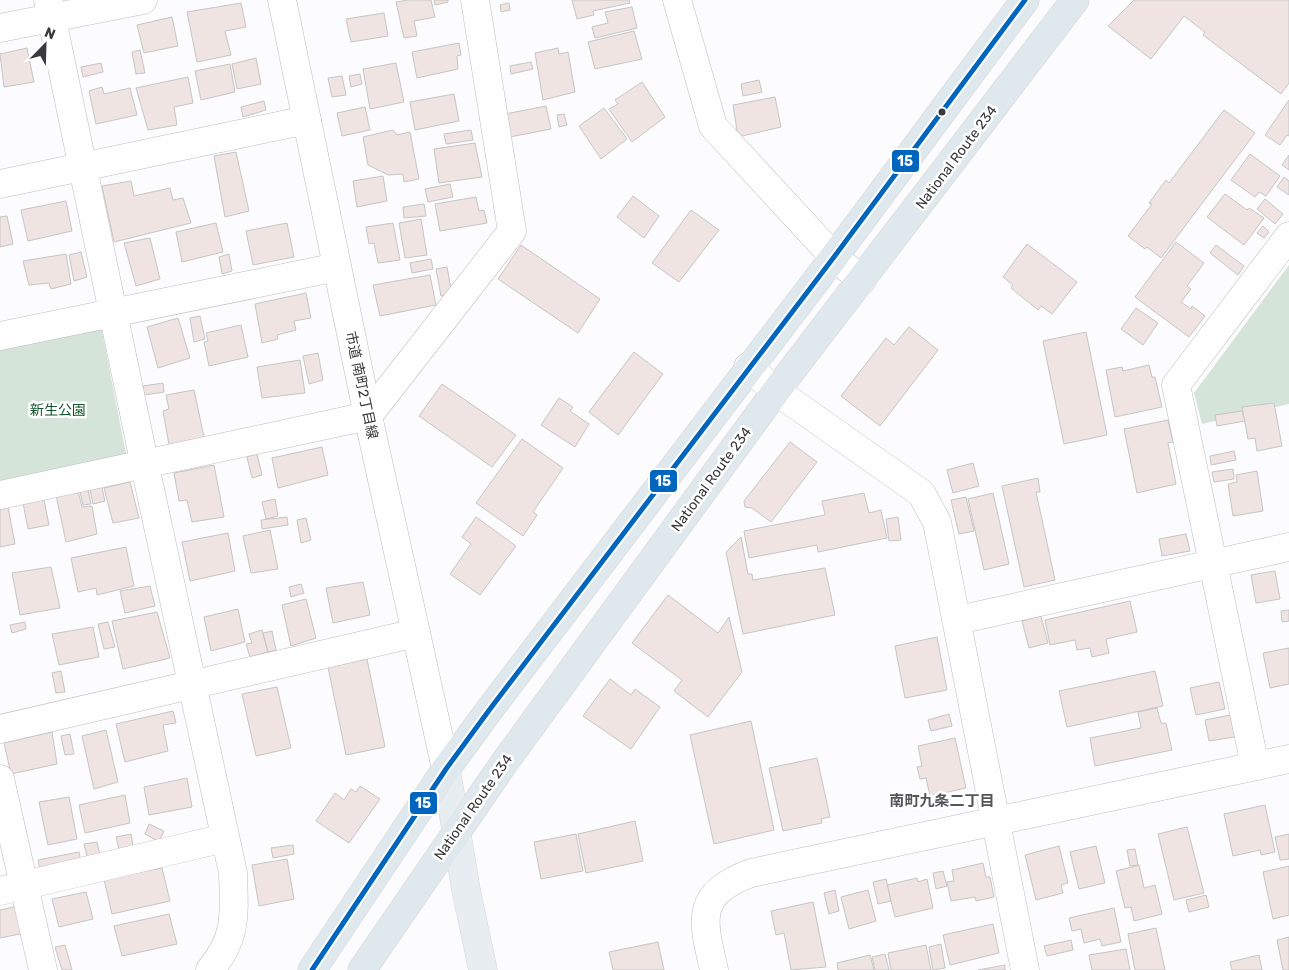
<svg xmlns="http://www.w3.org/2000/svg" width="1289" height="970" font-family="Rubik,'Noto Sans JP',sans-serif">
<rect width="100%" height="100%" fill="#fcfbfd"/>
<g fill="#d4e4d8">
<polygon points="1289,265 1289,404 1202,424 1194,393"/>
<polygon points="101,326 127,459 0,484 0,346"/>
</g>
<g fill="#efe4e1" stroke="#c6c5c6">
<polygon points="408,0 431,0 435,17 414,21 417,36 404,38 396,2"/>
<polygon points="434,0 448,0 448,2 435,5"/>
<polygon points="572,0 629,0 630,3 593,11 594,15 577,19"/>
<polygon points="1134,0 1289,0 1289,83 1281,94 1203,35 1205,32 1184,16 1151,59 1108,26"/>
<polygon points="241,3 246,27 225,31 231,55 197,62 187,12"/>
<polygon points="509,3 510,10 501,12 500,5"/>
<polygon points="632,7 637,28 595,38 592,27 608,23 605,12"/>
<polygon points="384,13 388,36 351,42 346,19"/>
<polygon points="172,17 178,46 144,53 137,25"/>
<polygon points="634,31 642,59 595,69 588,42"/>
<polygon points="459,43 461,55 457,56 458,69 417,78 412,52"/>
<polygon points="27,48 34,82 4,87 0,54"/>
<polygon points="558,48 559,54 568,52 575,92 543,100 535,53"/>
<polygon points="140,50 145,73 136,74 132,52"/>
<polygon points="256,58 261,84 237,89 232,64"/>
<polygon points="531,62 533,69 511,74 510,66"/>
<polygon points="101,63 103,72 83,77 81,67"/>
<polygon points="396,63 404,102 370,109 363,69"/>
<polygon points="230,64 235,92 201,100 195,71"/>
<polygon points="360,74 362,84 351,87 349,76"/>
<polygon points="342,76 346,95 332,97 328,78"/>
<polygon points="188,77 193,103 174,107 177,125 148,130 136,88"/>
<polygon points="759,80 762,92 743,96 741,84"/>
<polygon points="642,82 665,117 632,142 609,109 618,104 615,100"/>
<polygon points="102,87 104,94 130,88 137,115 96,124 89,91"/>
<polygon points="454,94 459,121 415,130 410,102"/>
<polygon points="775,97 781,127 738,137 733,105"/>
<polygon points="1289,100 1289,136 1287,135 1280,145 1265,135"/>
<polygon points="264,101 266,110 243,117 241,107"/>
<polygon points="546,106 551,129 510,137 505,114"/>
<polygon points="365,107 370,130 342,136 337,113"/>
<polygon points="604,108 627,139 601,159 579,126"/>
<polygon points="1224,110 1255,133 1161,258 1147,247 1145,249 1128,236 1152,204 1149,203 1166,180 1169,183"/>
<polygon points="564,114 567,125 559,127 557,115"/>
<polygon points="393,130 397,135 410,132 419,179 404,182 403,174 388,175 368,165 363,137"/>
<polygon points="471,130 473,140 446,144 444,134"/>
<polygon points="475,143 482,177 439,183 434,149"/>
<polygon points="236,152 249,211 225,217 214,156"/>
<polygon points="1250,154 1280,176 1266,196 1259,192 1255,197 1231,180"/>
<polygon points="1289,155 1289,170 1282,165"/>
<polygon points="383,176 387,201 357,207 353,181"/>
<polygon points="1284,177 1289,181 1289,195 1277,187"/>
<polygon points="131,181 134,196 170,188 173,200 183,198 191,223 114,242 102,186"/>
<polygon points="450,184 453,197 428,202 425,189"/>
<polygon points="1225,194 1247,210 1249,208 1264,218 1244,245 1207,217"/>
<polygon points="633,196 659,216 644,238 617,217"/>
<polygon points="476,197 479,211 484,210 487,223 440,231 435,204"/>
<polygon points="1265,199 1283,214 1275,224 1257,209"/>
<polygon points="66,201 72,231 28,241 21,210"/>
<polygon points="424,204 426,216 404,218 403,207"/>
<polygon points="691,210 719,230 679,282 652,263"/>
<polygon points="7,216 13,244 0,247 0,217"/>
<polygon points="421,219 427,255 405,258 399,223"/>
<polygon points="216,223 223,252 182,262 176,232"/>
<polygon points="287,223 294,257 253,265 246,231"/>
<polygon points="393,223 400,260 378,263 374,243 369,244 366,227"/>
<polygon points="1263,226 1269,232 1264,238 1257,233"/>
<polygon points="150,238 160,279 136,286 124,243"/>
<polygon points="1176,242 1204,263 1187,286 1191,289 1181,302 1191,309 1192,306 1205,316 1189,337 1135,297"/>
<polygon points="1027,244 1077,282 1052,314 1041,306 1038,310 1011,288 1013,285 1003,277"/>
<polygon points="521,245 600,299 578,333 498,279"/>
<polygon points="1216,245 1244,266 1238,275 1210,253"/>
<polygon points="81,252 87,277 74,281 69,255"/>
<polygon points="66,254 71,284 51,289 49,283 29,285 23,261"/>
<polygon points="229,254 232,271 222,274 219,257"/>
<polygon points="431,259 433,269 412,273 410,263"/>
<polygon points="447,267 452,294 441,296 436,269"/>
<polygon points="430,275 436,305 380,316 373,285"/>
<polygon points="306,293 311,318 294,321 296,330 277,335 278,339 262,343 255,304"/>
<polygon points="1136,308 1158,323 1143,345 1121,329"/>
<polygon points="200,316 205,339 194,342 190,318"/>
<polygon points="178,318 190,358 158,368 147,327"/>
<polygon points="241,325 248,357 209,366 204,342 208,341 206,333"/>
<polygon points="909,327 938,350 880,426 841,396 886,338 894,345"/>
<polygon points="1086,332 1107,435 1064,444 1043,341"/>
<polygon points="634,352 663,374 618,435 589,412"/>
<polygon points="318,353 323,380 309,384 303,356"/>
<polygon points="300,360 305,393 262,398 257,367"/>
<polygon points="1149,365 1152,377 1155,377 1162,407 1115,417 1106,370 1122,367 1123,371"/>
<polygon points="163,383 164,392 144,395 143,386"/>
<polygon points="442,384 516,435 492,467 419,416"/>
<polygon points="194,390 204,437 169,445 163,411 169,409 166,395"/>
<polygon points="559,398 573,407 570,411 589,424 575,447 541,425"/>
<polygon points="1274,403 1282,446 1257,451 1255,438 1248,439 1242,407"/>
<polygon points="1242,411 1245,421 1217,426 1215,415"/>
<polygon points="1168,420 1173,442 1168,443 1176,484 1137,493 1124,429"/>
<polygon points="522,439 563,468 533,512 537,515 523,536 476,503"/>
<polygon points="790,442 817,462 771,522 752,508 745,507 744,501"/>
<polygon points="322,447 328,475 278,488 272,458"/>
<polygon points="1234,451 1236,460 1211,465 1210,456"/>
<polygon points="257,454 262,475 252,478 247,457"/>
<polygon points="973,463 979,486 953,493 947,470"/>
<polygon points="214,465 224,517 192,522 187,500 179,501 174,473"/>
<polygon points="1233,469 1234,479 1214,482 1212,472"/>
<polygon points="1257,471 1263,511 1233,516 1228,484 1237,482 1236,475"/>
<polygon points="1038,478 1040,492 1036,492 1055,580 1024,587 1002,486"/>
<polygon points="130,482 139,518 113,523 104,488"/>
<polygon points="101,483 105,501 93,504 89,485"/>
<polygon points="87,485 91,504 83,505 79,487"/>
<polygon points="78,491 82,507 92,506 97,534 66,542 56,495"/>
<polygon points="864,493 869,513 881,510 887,538 818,552 817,545 749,558 744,531 825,515 822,501"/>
<polygon points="993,493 1009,564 984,570 968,499"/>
<polygon points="966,497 974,531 959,534 951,500"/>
<polygon points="275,499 278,516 266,519 262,502"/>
<polygon points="44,500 49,525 28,529 23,503"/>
<polygon points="8,507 15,544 0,547 0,508"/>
<polygon points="287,517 288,525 262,529 261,520"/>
<polygon points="476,517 516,546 480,595 450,574 471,544 462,537"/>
<polygon points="898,517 901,540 889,541 886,519"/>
<polygon points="306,518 311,540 301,543 297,520"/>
<polygon points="270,530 278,569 251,573 243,536"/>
<polygon points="228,533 235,571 190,581 182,542"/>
<polygon points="1186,534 1190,551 1162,556 1159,539"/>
<polygon points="741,537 748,574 752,574 753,580 825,568 835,615 743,634 726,552"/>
<polygon points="126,547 134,586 97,595 96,588 78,592 71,558"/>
<polygon points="51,567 60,608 20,615 12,573"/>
<polygon points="1275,571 1280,599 1256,603 1251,575"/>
<polygon points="363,582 370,615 333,623 326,588"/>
<polygon points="301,584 304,593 291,597 289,587"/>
<polygon points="150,586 155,606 125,613 120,591"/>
<polygon points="668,595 718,633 729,617 742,672 708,717 674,691 682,680 632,643"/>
<polygon points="306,599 316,638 291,646 282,605"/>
<polygon points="1130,601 1137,632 1106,639 1109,653 1092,657 1090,648 1077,650 1075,640 1050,645 1045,620"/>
<polygon points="238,609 245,642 211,651 204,617"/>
<polygon points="1289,610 1289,621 1282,622 1281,611"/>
<polygon points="157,612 170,658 123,669 112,621"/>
<polygon points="1041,616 1048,643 1029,648 1022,621"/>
<polygon points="25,622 26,629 12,633 10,625"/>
<polygon points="108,622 115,647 104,649 98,624"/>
<polygon points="93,627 99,657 59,665 52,634"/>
<polygon points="262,630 268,652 250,657 246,644 252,643 249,634"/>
<polygon points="272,631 276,650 268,652 263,633"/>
<polygon points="937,637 947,690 905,698 895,646"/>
<polygon points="1289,648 1289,684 1270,688 1263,653"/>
<polygon points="367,659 385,747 346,755 328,667"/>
<polygon points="61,671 65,692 56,693 52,673"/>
<polygon points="1155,671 1163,706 1067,727 1059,691"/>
<polygon points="610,679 631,695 635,689 660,707 631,749 583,716"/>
<polygon points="1219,682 1225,709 1196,715 1190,688"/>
<polygon points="277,687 291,748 256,756 242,694"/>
<polygon points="1157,708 1161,723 1166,723 1172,750 1095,766 1090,738 1141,728 1138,712"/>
<polygon points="173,711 176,723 163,725 168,751 125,762 116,724"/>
<polygon points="949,714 952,726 931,731 928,720"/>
<polygon points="1230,715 1235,737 1209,741 1205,720"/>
<polygon points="751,721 774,830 714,844 690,735"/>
<polygon points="106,730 118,782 94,789 82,736"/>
<polygon points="52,732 57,764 11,774 4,743"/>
<polygon points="70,734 74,754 65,755 61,736"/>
<polygon points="955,738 966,788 930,796 926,778 920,779 917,767 922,766 918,746"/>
<polygon points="817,758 830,817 821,819 822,823 783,831 769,768"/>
<polygon points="187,778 192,807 149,815 144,787"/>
<polygon points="360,786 380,799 349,843 316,821 335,793 344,800 351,789 356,792"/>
<polygon points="125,795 130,823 85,833 79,805"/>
<polygon points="69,797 77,839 48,845 39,802"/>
<polygon points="1265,805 1275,852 1261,855 1260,850 1233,856 1224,814"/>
<polygon points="635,821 643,861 586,873 578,834"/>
<polygon points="149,824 164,831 159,842 145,834"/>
<polygon points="1187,827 1204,893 1174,900 1158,834"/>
<polygon points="131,834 133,846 119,849 116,837"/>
<polygon points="576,834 583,871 541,879 534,842"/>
<polygon points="1289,834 1289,859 1280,860 1275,837"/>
<polygon points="97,842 100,856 88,860 84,844"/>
<polygon points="293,845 294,854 273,858 271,848"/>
<polygon points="1059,846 1068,883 1061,885 1063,893 1036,900 1025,855"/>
<polygon points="1096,846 1105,883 1079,889 1070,852"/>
<polygon points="1135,849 1138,865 1130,866 1127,850"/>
<polygon points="79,852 81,862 40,870 38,860"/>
<polygon points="287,859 294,899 259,906 252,865"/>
<polygon points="983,863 986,877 990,877 994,897 976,901 975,897 951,901 947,882 954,881 952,870"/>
<polygon points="1139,865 1144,888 1155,885 1162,914 1134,921 1131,907 1125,908 1116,871"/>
<polygon points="1289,866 1289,915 1273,919 1263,872"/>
<polygon points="162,868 170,901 112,914 104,879"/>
<polygon points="943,871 947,886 936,889 933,873"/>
<polygon points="917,878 918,882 927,879 933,908 895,917 887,885"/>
<polygon points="886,879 891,901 878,904 873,882"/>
<polygon points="835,890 839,911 829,914 824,893"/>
<polygon points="868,890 876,921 849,929 841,897"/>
<polygon points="86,892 93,919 59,927 52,899"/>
<polygon points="1206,895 1209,907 1189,912 1186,900"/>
<polygon points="813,902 826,967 791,970 784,933 776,935 771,911"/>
<polygon points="18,906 25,933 0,938 0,910"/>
<polygon points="1114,908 1121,942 1102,946 1100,939 1084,943 1081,929 1072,931 1069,918"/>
<polygon points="169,914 177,944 122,956 114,926"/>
<polygon points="993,924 999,953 950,965 943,935"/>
<polygon points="1156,928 1165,970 1135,970 1128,934"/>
<polygon points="1289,937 1289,970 1283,970 1277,940"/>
<polygon points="1071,940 1073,950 1047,956 1044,946"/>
<polygon points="658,942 664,970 613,970 609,952"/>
<polygon points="941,944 945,968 933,970 929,947"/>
<polygon points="65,945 72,970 62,970 55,947"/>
<polygon points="926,945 931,970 891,970 888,953"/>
<polygon points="1126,949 1130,970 1092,970 1089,955"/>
<polygon points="885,954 889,970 875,970 872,957"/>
<polygon points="870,955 874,970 838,970 837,963"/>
<polygon points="1259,955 1262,970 1232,970 1230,962"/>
<polygon points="1005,965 1005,970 978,970"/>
</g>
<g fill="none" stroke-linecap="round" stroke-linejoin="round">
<defs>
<g id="minor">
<path d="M 48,0 L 145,466 L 233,873 C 234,913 238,937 210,970"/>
<polyline points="677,0 713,126 834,257 862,280"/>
<polyline points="0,28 143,0"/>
<polyline points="0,184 307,120"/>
<polyline points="0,336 337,267"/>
<polyline points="748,367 776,391 921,493 937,522 1025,970"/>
<polyline points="0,495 368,416 512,231 475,0"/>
<polyline points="958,620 1289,547"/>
<polyline points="0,729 416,633"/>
<polyline points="1255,766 1176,385 1289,236"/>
<polyline points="0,779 43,970"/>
<polyline points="0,891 225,838"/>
</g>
<g id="tertiary">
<polyline points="282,0 368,416 446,769"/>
<path d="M 714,970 C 702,918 695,894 751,873 L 1289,759"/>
</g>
<polyline id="primary" points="446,769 466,890 483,970"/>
<g id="trunk">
<polyline points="312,970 446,769 490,709 834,257 1025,0"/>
<polyline points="362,970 504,763 776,391 1075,0"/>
</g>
</defs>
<use href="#minor" stroke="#bebdbf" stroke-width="29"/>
<use href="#tertiary" stroke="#bebdbf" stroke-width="29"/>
<use href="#primary" stroke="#d7d6d7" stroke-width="29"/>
<use href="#trunk" stroke="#d7d6d7" stroke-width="29"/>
<use href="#minor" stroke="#fffeff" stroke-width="28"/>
<use href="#tertiary" stroke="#fffeff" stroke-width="28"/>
<use href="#primary" stroke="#e7edf1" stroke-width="28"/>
<use href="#trunk" stroke="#dfe8ec" stroke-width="28"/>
<defs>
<polyline id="bus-1" points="312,970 446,769 490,709 834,257 1025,0"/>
</defs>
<use href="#bus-1" stroke="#fff" stroke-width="9"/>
<use href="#bus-1" stroke="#0065bd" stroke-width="5"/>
</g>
<circle fill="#3a393b" stroke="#fff" stroke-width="2" cx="942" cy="112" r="4.5"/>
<g text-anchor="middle" stroke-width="5" stroke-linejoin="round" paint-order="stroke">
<g font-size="14" fill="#3a393b" stroke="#fff">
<text transform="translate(956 157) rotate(-53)" y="5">National Route 234</text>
<text transform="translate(362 385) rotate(78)" y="5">市道 南町2丁目線</text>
<text transform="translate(711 479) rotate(-54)" y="5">National Route 234</text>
<text transform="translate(473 807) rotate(-55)" y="5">National Route 234</text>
</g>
<g font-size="14" fill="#105429" stroke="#fff">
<text x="58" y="415">新生公園</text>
</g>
<g font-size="15" font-weight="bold" fill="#565558" stroke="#fff">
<text x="942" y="806">南町九条二丁目</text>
</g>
</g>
<g stroke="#fff" stroke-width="2">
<rect x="891" y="149" width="29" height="24" rx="5" fill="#0065bd"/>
<rect x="649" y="469" width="29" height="24" rx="5" fill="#0065bd"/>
<rect x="409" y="791" width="29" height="24" rx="5" fill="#0065bd"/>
</g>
<g font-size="14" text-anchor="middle" font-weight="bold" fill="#fff">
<text x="905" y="166">15</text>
<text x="663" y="486">15</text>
<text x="423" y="808">15</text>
</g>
<g transform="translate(45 45) rotate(23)" stroke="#ffffff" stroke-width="4" paint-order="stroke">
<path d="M0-4L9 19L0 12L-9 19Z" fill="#3a393b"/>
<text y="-8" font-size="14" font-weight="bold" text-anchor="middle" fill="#3a393b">N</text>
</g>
</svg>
